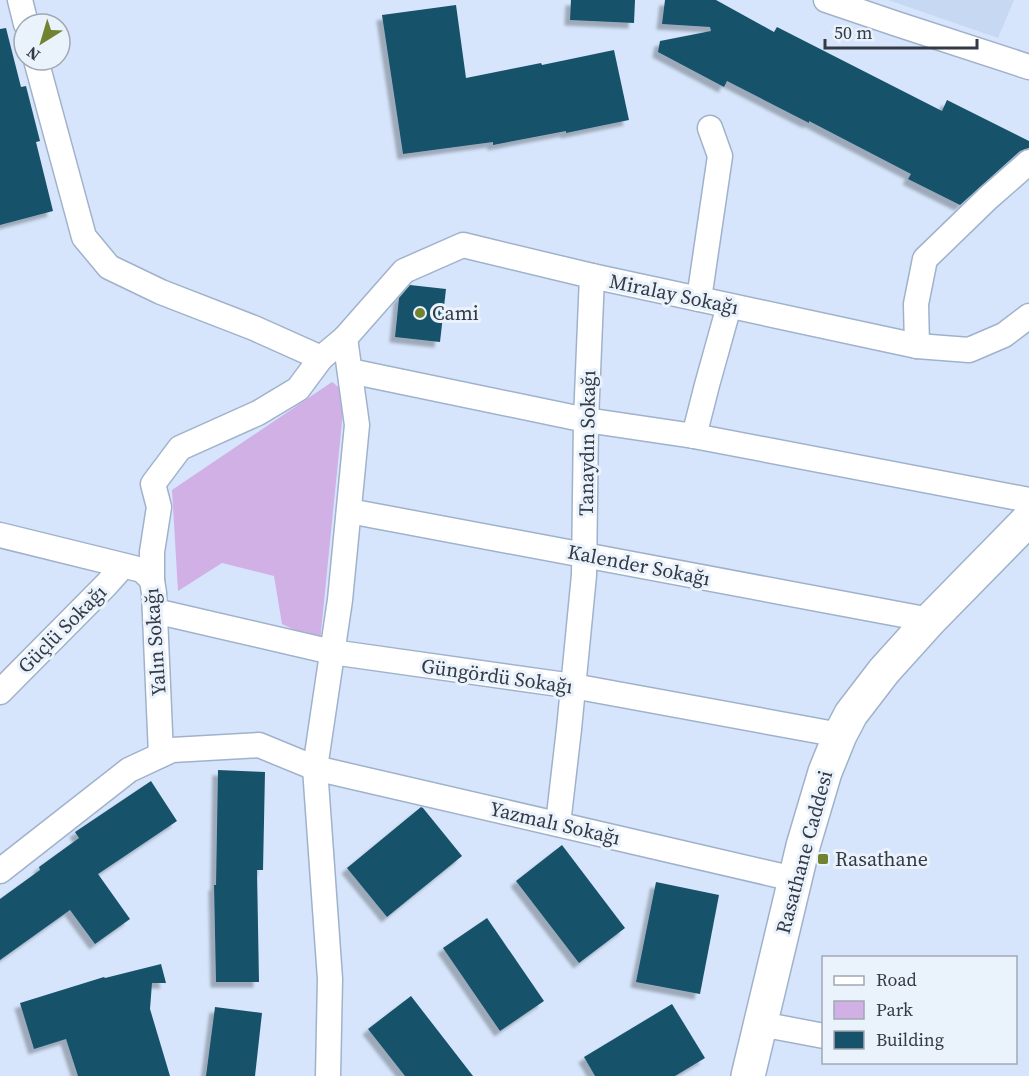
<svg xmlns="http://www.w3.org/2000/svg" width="1029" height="1076" font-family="'Source Serif 4',serif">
<defs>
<filter id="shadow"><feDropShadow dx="-5.5" dy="5.5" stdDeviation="1.5" flood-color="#0004"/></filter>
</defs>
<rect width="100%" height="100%" fill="#d6e5fb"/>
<polygon fill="#c6d8f2" points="888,0 1014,0 998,38"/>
<polygon fill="#d0b0e5" points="332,382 345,392 320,642 282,624 274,576 222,563 178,591 172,490"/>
<g fill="#18526a" filter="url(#shadow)">
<polygon points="571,0 635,0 634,23 570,20"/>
<polygon points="665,0 716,0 774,32 777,27 942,111 947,100 1029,141 1029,148 1020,151 960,205 908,179 911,174 809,121 809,123 727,81 724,87 658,52 660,41 711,31 710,27 662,24"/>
<polygon points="456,5 466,78 541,63 542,65 614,50 629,120 566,133 566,131 493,145 493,142 403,154 382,15"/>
<polygon points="6,28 21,87 26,86 40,141 36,142 53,211 0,225 0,29"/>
<polygon points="410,285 446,289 440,342 395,337 399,298"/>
<polygon points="218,770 265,772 263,870 257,870 259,982 216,982 214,885 216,885"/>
<polygon points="151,781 177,821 98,874 130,919 95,944 70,910 0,960 0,899 40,870 39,867 79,838 75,832"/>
<polygon points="421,807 423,808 462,856 387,917 347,868"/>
<polygon points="562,845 625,928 579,963 516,881"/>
<polygon points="656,882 719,895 700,994 636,982"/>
<polygon points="487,918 544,1001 500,1031 443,948"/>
<polygon points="161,964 166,983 152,983 150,1009 170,1076 78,1076 66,1039 34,1049 20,1003 104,977 105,978"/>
<polygon points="411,996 473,1076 405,1076 368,1029"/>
<polygon points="672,1004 705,1058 675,1076 595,1076 584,1057"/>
<polygon points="215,1007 262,1013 255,1076 206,1076"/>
</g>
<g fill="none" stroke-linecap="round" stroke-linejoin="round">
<defs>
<g id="street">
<polyline points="20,0 26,24"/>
<polyline points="826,0 897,24 1029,67"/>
<polyline points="36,60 84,237 109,267 161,292 254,328 321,358"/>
<polyline points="699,299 720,156 710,128"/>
<polyline points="345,338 404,271 463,245 592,276 917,346 969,350 1004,335 1029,316"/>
<polyline points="917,346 916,304 925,259 988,198 1029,162"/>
<polyline points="350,371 586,420 694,436 1029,500"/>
<polyline points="694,436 707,385 729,306"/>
<polyline points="349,511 930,620"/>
<polyline points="0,535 142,570 152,580 154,593 161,755"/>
<polyline points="155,611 332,652 573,686 840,735"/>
<polyline points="0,692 106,585 123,566"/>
<polyline points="558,824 569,729 584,575 586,420 592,276"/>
<polyline points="0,871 129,770 172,750 259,745 315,768 340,600 357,425 345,338 321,358 298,389 258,413 180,448 153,484 159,507 152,552 152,580"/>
<polyline points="761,1024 824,1036"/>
<polyline points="328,1076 330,979 315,768 794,879"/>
</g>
<polyline id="secondary" points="748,1076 803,846 825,772 840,735 851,714 884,671 930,620 1029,519"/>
</defs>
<use href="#street" stroke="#a0b2cb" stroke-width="27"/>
<use href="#secondary" stroke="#a0b2cb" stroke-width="36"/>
<use href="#street" stroke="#fff" stroke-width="24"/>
<use href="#secondary" stroke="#fff" stroke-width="33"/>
</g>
<g fill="#718231" stroke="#eaf2fc" stroke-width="2">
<circle cx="420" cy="313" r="6"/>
<rect x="817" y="853" width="12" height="12" rx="3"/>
</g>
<g text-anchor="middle" stroke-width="6" stroke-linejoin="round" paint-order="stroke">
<g font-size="20" fill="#333a45" stroke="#eaf2fc">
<text transform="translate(674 294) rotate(12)" y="7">Miralay Sokağı</text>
<text transform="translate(587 443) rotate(-89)" y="7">Tanaydın Sokağı</text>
<text transform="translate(639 565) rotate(11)" y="7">Kalender Sokağı</text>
<text transform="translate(62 629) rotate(-45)" y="7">Güçlü Sokağı</text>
<text transform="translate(155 642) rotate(-94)" y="7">Yalın Sokağı</text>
<text transform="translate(497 676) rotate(8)" y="7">Güngördü Sokağı</text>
<text transform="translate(555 823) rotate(13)" y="7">Yazmalı Sokağı</text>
<text transform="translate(804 852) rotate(-75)" y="7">Rasathane Caddesi</text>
</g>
<g font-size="20" fill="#333a45" stroke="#eaf2fc" text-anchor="start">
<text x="432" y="320">Cami</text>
<text x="835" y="866">Rasathane</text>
</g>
</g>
<rect x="822" y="956" width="195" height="108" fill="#eaf2fc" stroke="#a1a8b3" stroke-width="1.5"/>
<rect x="834" y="976" width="30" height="9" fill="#ffffff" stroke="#a1a8b3" stroke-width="1.5"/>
<text x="876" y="986" font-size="18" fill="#333a45">Road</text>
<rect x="834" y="1001" width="30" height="18" fill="#d0b0e5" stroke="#a1a8b3" stroke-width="1.5"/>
<text x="876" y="1016" font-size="18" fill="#333a45">Park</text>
<rect x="834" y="1031" width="30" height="18" fill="#18526a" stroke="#a1a8b3" stroke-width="1.5"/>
<text x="876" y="1046" font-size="18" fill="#333a45">Building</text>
<g transform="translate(42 42) rotate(217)"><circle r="28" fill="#eaf2fc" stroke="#a1a8b3" stroke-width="1.5"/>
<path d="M0-4.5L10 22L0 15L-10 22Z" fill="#718231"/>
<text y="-9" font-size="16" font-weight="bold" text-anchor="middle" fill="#333a45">N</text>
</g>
<path d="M825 39v9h152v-9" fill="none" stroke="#333a45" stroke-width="3"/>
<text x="834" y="39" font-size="18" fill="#333a45" stroke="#eaf2fc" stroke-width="4.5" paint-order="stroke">50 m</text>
</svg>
